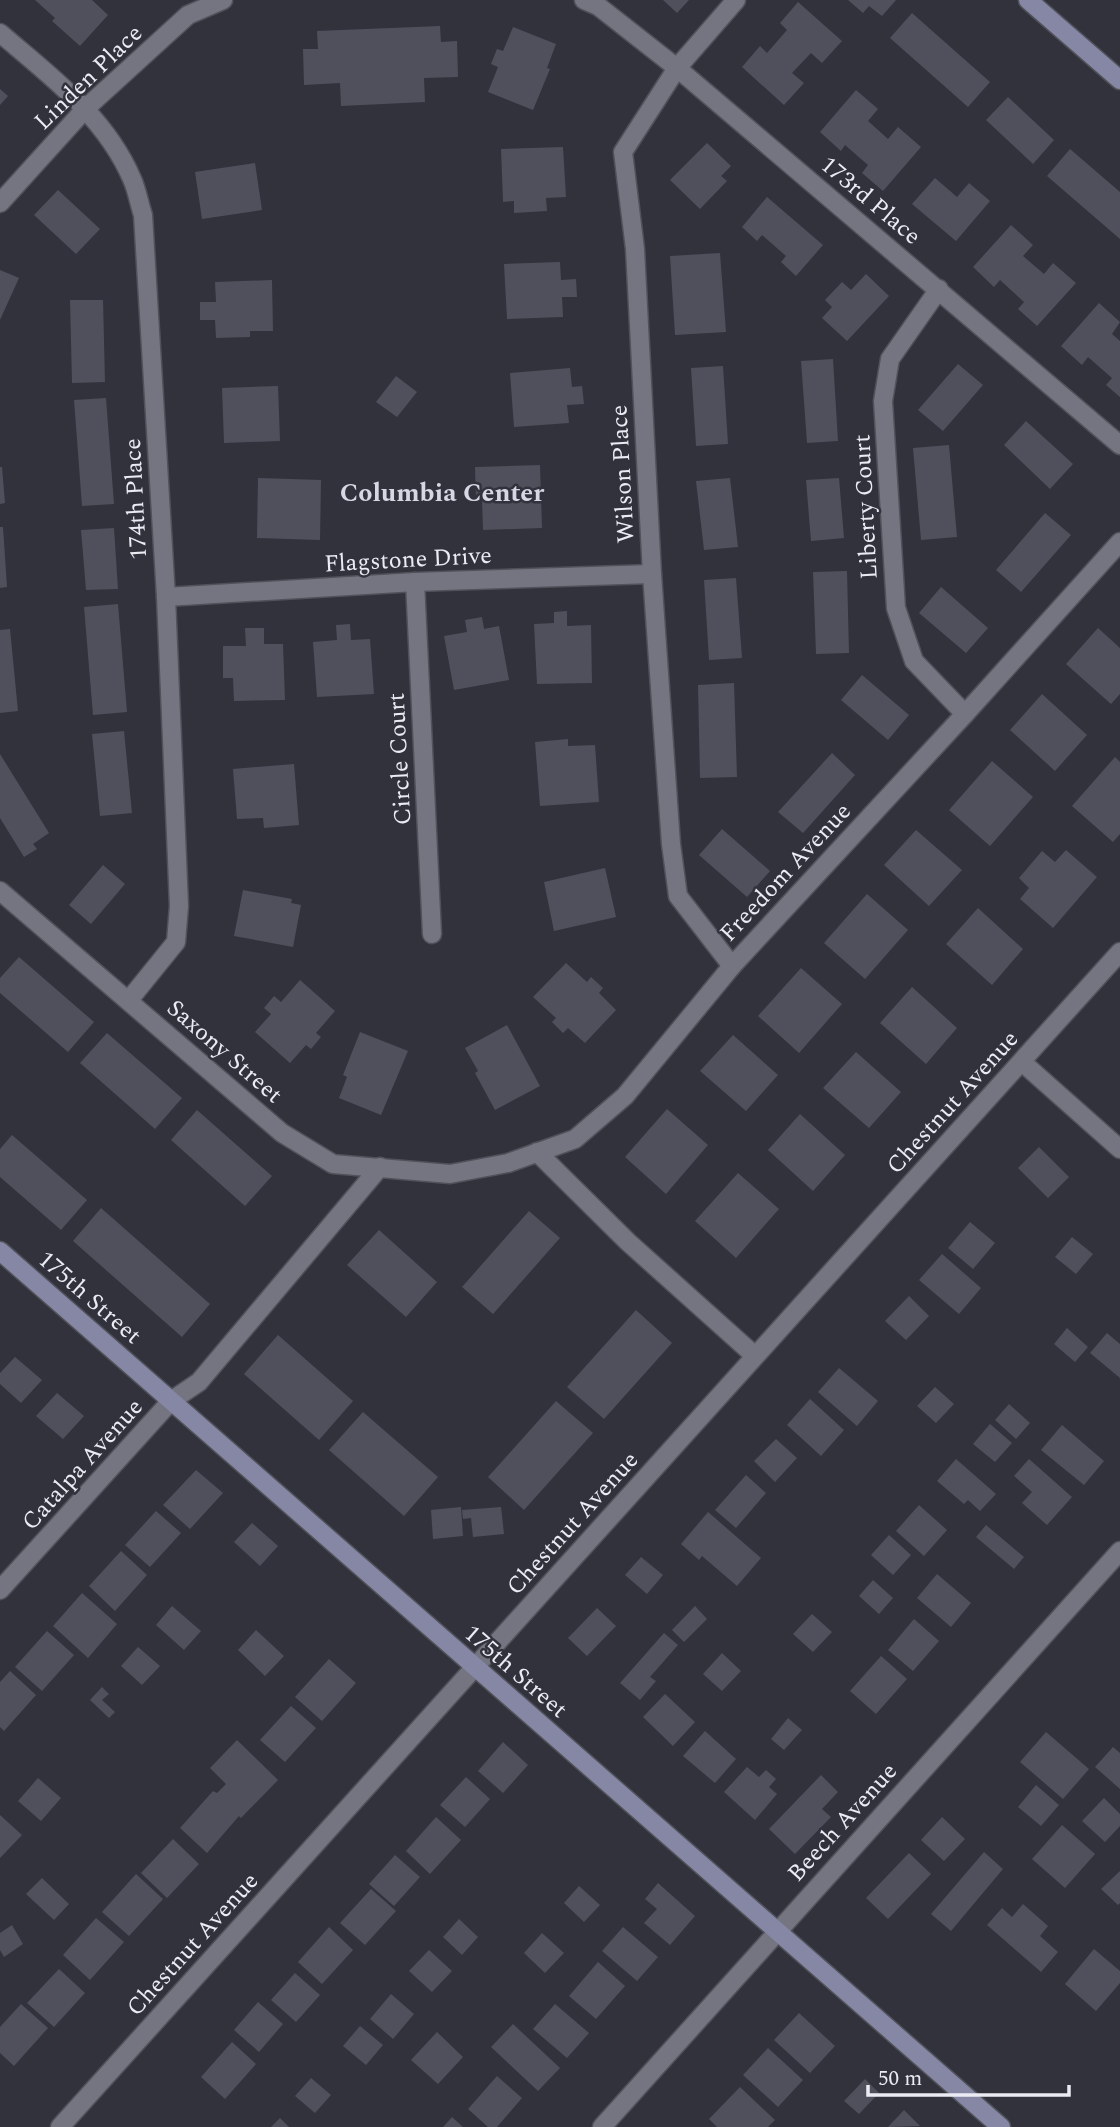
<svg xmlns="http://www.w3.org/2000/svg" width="1120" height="2127" font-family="Spectral,serif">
<rect width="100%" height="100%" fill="#31323c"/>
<g fill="#4f505b">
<polygon points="35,0 92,0 108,15 80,46 52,21 55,18"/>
<polygon points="663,0 689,0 677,13"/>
<polygon points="848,0 896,0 882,16 869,6 863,13"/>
<polygon points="798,2 842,41 822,63 811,53 792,73 804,83 784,105 742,67 760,46 767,53 787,30 780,23"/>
<polygon points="912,13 990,82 968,107 890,38"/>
<polygon points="440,26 441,42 457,41 458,77 424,78 425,102 341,106 340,83 304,85 303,49 318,49 317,31"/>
<polygon points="513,27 556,44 547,68 550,69 533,110 488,92 498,67 491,64 497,49 503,51"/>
<polygon points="0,89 8,96 0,105"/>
<polygon points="856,90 878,109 868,121 888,139 898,127 921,147 883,191 862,173 868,165 845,145 841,151 820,132"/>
<polygon points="1008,97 1054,140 1033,164 986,120"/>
<polygon points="707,143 731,166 721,176 727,181 700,209 670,180"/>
<polygon points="563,147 566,197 546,198 547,211 514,213 514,201 503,202 501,149"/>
<polygon points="1070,149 1120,192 1120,239 1047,176"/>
<polygon points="255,163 262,210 202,219 195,172"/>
<polygon points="935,178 957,197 969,183 990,201 956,241 912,204"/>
<polygon points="58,190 100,229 76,254 34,215"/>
<polygon points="767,197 823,245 796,276 781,262 786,256 762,235 757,241 742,227"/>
<polygon points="1011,225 1033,245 1023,256 1044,274 1053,263 1076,283 1037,326 1018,309 1024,302 1000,280 994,287 973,267"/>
<polygon points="720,253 726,332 675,335 670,256"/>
<polygon points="560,262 561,280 576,279 577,297 562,297 563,317 507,319 504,264"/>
<polygon points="0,270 19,278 0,320"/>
<polygon points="866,274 889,296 847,341 822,318 832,307 825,300 842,282 851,290"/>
<polygon points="272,280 273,331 250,331 250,337 216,338 215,320 200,320 200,302 216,302 215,282"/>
<polygon points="70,300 103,300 105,382 72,383"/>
<polygon points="1099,303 1120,322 1112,334 1120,341 1120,397 1106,385 1112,378 1088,357 1082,365 1061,346"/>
<polygon points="833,359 838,441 807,443 801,361"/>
<polygon points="958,364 983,385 943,431 918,410"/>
<polygon points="723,366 728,444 696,446 691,368"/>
<polygon points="570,368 572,387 582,386 584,404 567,405 569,423 514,427 510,373"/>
<polygon points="396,376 417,392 397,417 376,402"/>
<polygon points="278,386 280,441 224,443 222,388"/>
<polygon points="106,398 114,504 82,506 74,400"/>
<polygon points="1026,421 1073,464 1050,489 1004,445"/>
<polygon points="949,445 957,537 921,540 913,448"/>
<polygon points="540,465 542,528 483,530 482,499 476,499 475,467"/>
<polygon points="0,467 2,467 5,503 0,504"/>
<polygon points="258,478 321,480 320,540 257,538"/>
<polygon points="730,478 738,547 704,550 696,481"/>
<polygon points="839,478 844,538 811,541 806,480"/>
<polygon points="1045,513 1071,535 1021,592 996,570"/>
<polygon points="0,527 3,527 7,587 0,588"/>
<polygon points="114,528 118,589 86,590 81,530"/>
<polygon points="847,571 849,653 816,654 813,572"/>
<polygon points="736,578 742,658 709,660 704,580"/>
<polygon points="941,587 988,628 966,653 919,613"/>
<polygon points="118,604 127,712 93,715 84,607"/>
<polygon points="567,611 567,626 591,625 592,683 537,684 534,624 554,623 554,612"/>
<polygon points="482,617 484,629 499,626 509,680 454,690 444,636 467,632 465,620"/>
<polygon points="350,624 351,640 370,639 374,694 317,697 313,642 337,640 336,625"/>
<polygon points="245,628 264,628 264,644 283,644 285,700 234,701 233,678 223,678 223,646 246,646"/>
<polygon points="1098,628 1120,648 1120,694 1111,704 1066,664"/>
<polygon points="10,629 18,711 0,713 0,630"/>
<polygon points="862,675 909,715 888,740 841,700"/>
<polygon points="734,683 737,777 700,778 698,685"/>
<polygon points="1042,694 1087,735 1055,771 1010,730"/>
<polygon points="124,731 132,813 100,816 92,734"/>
<polygon points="568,739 568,746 595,745 599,802 540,806 535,742"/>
<polygon points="832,753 855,775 803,833 778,812"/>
<polygon points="0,754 49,833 33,844 37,849 24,857 0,818"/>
<polygon points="1115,757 1120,762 1120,834 1113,842 1072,806"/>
<polygon points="992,761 1033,797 990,846 949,810"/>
<polygon points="294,764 299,825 264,828 263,818 237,819 233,769"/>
<polygon points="722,829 770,871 747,897 699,855"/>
<polygon points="916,830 962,870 929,906 884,865"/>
<polygon points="1066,850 1097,877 1053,928 1020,899 1029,888 1019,878 1042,851 1055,862"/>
<polygon points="103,865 125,884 91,924 69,905"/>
<polygon points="605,868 616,917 554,931 544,882"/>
<polygon points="243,890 292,899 291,903 301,905 293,947 234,936"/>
<polygon points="867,894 908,930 865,979 824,943"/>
<polygon points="978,908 1023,949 992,985 946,944"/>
<polygon points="19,957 94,1022 68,1052 0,993 0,978"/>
<polygon points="566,963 587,982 591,977 603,988 599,993 616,1010 585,1043 568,1028 563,1033 552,1022 556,1018 533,997"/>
<polygon points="801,968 842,1004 799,1053 758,1016"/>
<polygon points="300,980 335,1011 316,1033 321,1037 311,1049 306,1045 290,1063 255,1032 271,1014 264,1008 274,996 281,1002"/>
<polygon points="912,987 957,1028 926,1064 880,1023"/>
<polygon points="507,1025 540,1086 495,1110 475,1073 478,1071 465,1048"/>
<polygon points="360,1032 408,1051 381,1115 339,1098 347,1077 343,1075"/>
<polygon points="107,1033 182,1098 155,1129 80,1063"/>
<polygon points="733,1035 778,1075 746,1111 700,1071"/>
<polygon points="856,1052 901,1092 869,1128 823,1088"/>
<polygon points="667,1109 708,1145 666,1194 625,1157"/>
<polygon points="197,1110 272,1176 245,1206 171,1140"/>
<polygon points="800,1114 845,1155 813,1191 768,1150"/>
<polygon points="12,1135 87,1200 61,1230 0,1177 0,1149"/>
<polygon points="1039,1147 1069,1177 1048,1198 1018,1168"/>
<polygon points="738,1173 779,1209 736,1258 695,1221"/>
<polygon points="101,1208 210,1304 182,1337 73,1241"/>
<polygon points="529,1211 560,1238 493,1314 462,1287"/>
<polygon points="970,1222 995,1243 973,1269 948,1248"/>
<polygon points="379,1230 437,1282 406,1317 347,1265"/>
<polygon points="1072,1237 1093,1254 1076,1274 1055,1257"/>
<polygon points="942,1254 981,1288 959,1314 919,1280"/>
<polygon points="909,1296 929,1316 906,1340 885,1321"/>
<polygon points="636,1310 672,1343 604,1419 567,1387"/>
<polygon points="1067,1328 1088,1347 1075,1362 1054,1344"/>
<polygon points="1107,1333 1120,1344 1120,1378 1090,1353"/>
<polygon points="278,1335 353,1401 319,1440 244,1374"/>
<polygon points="15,1357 42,1380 21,1403 0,1384 0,1373"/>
<polygon points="839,1368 878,1401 857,1426 818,1392"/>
<polygon points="935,1387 954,1404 936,1423 917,1406"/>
<polygon points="57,1393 84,1416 63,1439 36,1416"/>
<polygon points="810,1399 844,1430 821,1456 787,1425"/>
<polygon points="556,1401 593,1433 524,1510 488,1477"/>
<polygon points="1009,1404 1030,1423 1016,1439 995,1420"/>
<polygon points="363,1412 438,1477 404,1516 329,1450"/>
<polygon points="990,1424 1012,1443 995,1462 973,1444"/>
<polygon points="1062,1425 1104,1461 1084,1485 1041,1450"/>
<polygon points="776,1439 797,1458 775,1482 754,1461"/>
<polygon points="956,1459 996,1494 980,1511 968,1500 964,1504 937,1481"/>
<polygon points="1029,1459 1072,1497 1047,1525 1022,1503 1032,1492 1014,1476"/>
<polygon points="196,1470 223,1493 190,1529 163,1505"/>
<polygon points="746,1475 766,1493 736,1528 715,1510"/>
<polygon points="919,1505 947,1530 924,1556 896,1531"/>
<polygon points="461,1507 463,1536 433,1539 431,1510"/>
<polygon points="501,1507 504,1534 473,1537 471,1518 463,1519 462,1510"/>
<polygon points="156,1511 181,1533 150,1567 125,1545"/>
<polygon points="708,1512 761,1558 737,1586 702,1556 699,1560 681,1544"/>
<polygon points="252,1523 278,1546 260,1566 234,1542"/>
<polygon points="986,1525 1024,1557 1014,1569 976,1537"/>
<polygon points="889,1535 911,1555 893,1575 871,1555"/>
<polygon points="121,1551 147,1575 115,1611 89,1586"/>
<polygon points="641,1557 663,1575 647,1594 625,1575"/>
<polygon points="937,1574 971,1603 951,1627 917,1598"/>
<polygon points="873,1580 893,1598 879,1614 859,1596"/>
<polygon points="82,1593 117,1624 88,1658 53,1626"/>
<polygon points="172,1606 201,1631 184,1650 156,1625"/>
<polygon points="695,1606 707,1619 684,1642 672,1630"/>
<polygon points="597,1608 616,1626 587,1656 568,1638"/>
<polygon points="812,1614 832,1632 813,1652 793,1634"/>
<polygon points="914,1619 939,1641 913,1671 888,1650"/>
<polygon points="256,1630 284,1656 265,1676 238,1650"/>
<polygon points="47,1631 74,1655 42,1691 15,1667"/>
<polygon points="664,1633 678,1645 650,1677 656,1681 640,1700 620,1683"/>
<polygon points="138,1647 160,1666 142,1685 121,1666"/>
<polygon points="722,1653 741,1671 722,1691 703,1674"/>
<polygon points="881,1656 907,1679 876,1714 850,1691"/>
<polygon points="329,1659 356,1683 322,1721 295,1697"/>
<polygon points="10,1671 36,1695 4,1731 0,1727 0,1682"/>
<polygon points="102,1687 109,1694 102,1700 115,1712 109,1718 90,1700"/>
<polygon points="665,1694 695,1722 673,1746 643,1717"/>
<polygon points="291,1706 316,1728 285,1762 260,1740"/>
<polygon points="788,1718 802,1730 784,1750 771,1739"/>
<polygon points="705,1731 736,1759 715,1783 683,1756"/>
<polygon points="1046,1732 1089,1769 1063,1799 1020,1762"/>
<polygon points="237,1740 278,1780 241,1818 239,1816 207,1853 180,1828 213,1791 217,1793 226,1784 210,1768"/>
<polygon points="503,1742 528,1765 503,1793 478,1771"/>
<polygon points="1113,1747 1120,1753 1120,1789 1095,1767"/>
<polygon points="747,1767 759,1777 766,1770 776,1779 769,1787 777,1794 755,1820 724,1792"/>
<polygon points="821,1775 838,1792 822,1809 831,1817 795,1854 769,1829"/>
<polygon points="466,1777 490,1799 465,1827 440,1805"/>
<polygon points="38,1778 61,1798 41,1821 18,1801"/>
<polygon points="1036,1785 1059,1805 1041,1826 1018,1807"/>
<polygon points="1104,1798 1120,1814 1120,1826 1105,1842 1082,1821"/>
<polygon points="0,1815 22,1835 0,1858"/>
<polygon points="436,1817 461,1840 430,1874 406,1851"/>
<polygon points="942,1817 965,1839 944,1861 921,1840"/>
<polygon points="1062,1825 1095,1854 1065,1888 1032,1859"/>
<polygon points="173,1839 199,1864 167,1898 141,1873"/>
<polygon points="984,1852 1003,1869 951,1931 931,1914"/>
<polygon points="909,1853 931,1874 888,1919 866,1898"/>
<polygon points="395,1855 420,1877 394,1906 369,1884"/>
<polygon points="1120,1871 1120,1903 1118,1905 1101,1889"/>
<polygon points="136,1874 163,1899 129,1936 102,1912"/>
<polygon points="42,1878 69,1904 54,1920 26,1894"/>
<polygon points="658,1883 695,1916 670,1945 644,1923 657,1909 645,1899"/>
<polygon points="579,1886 600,1905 584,1922 564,1903"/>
<polygon points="371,1889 396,1911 365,1945 340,1923"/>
<polygon points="1023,1904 1048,1926 1040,1936 1058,1952 1041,1972 987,1925 1002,1908 1012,1917"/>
<polygon points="96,1918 124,1942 90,1980 63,1955"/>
<polygon points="459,1919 478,1937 462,1955 443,1937"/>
<polygon points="12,1925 23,1944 4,1957 0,1950 0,1933"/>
<polygon points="329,1927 353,1950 322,1984 298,1962"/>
<polygon points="623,1927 658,1957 637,1981 602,1951"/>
<polygon points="542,1933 564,1953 545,1973 524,1953"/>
<polygon points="1094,1949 1120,1971 1120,1983 1096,2011 1065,1984"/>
<polygon points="429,1950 452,1971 432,1992 409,1971"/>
<polygon points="598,1962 625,1986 596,2019 569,1996"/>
<polygon points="59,1969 85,1993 54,2027 27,2003"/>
<polygon points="295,1973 320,1995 296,2022 271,2000"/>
<polygon points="391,1994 414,2014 393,2039 370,2019"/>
<polygon points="258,2002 283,2024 259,2052 234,2030"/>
<polygon points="21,2004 48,2028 14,2066 0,2053 0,2027"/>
<polygon points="555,2004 589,2033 567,2058 533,2029"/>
<polygon points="799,2013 835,2046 810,2073 774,2040"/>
<polygon points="513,2024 560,2068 538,2091 491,2047"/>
<polygon points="360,2026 383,2045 366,2065 343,2046"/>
<polygon points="437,2032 463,2057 438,2084 411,2060"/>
<polygon points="232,2042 256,2064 225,2099 201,2077"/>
<polygon points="768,2048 803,2080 778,2107 743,2075"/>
<polygon points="497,2076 522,2098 497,2127 488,2127 468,2109"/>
<polygon points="311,2078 331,2095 315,2113 295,2096"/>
<polygon points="865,2079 879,2093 859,2114 844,2101"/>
<polygon points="740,2087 775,2120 768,2127 717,2127 709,2119"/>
<polygon points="904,2110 920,2126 888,2127"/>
<polygon points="452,2117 463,2127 443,2127"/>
<polygon points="280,2118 289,2127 271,2127"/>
</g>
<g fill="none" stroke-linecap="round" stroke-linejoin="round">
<defs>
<g id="street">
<polyline points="584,0 598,6 677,68 1120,445"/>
<path d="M 0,33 C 50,76 105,116 132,179 C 137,190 139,203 143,215 L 166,597 L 179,906 L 176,942 L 129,1000"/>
<polyline points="0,203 86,108 188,15 223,0"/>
<polyline points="939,289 890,359 883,401 896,608 914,661 965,714"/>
<polyline points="415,582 432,934"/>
<polyline points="166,597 415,582 652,574"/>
<polyline points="0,891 282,1133 333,1164 450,1174 508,1163 575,1139 625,1096 732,966 965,714 1120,542"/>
<polyline points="732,966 678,896 671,844 652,574 635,249 623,152 677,68 736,0"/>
<polyline points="1022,1062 1120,1149"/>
<polyline points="537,1152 628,1242 754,1355"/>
<polyline points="0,1590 171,1401 199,1382 380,1167"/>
<polyline points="60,2127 1120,952"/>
<polyline points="602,2127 1120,1551"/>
</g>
<g id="secondary">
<polyline points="1028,0 1120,80"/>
<polyline points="0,1251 1001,2127"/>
</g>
</defs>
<use href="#street" stroke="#505159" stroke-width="21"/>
<use href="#secondary" stroke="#505159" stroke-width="21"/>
<use href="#street" stroke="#747581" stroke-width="18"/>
<use href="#secondary" stroke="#8587a5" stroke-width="18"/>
</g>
<g text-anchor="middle" stroke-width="5" stroke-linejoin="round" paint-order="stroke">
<g font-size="24" fill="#ebecf3" stroke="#31323c">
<text transform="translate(88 77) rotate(-44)" y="8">Linden Place</text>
<text transform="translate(871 200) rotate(40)" y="8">173rd Place</text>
<text transform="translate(622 474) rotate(-93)" y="8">Wilson Place</text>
<text transform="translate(135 499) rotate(-93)" y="8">174th Place</text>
<text transform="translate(865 507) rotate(-93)" y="8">Liberty Court</text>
<text transform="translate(408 559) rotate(-3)" y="8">Flagstone Drive</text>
<text transform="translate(399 759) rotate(-93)" y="8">Circle Court</text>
<text transform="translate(785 872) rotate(-47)" y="8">Freedom Avenue</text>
<text transform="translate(225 1051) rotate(41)" y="8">Saxony Street</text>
<text transform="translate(952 1102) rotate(-48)" y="8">Chestnut Avenue</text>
<text transform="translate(90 1297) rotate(41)" y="8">175th Street</text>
<text transform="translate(82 1464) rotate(-48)" y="8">Catalpa Avenue</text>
<text transform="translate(572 1523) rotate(-48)" y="8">Chestnut Avenue</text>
<text transform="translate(516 1671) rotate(41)" y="8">175th Street</text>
<text transform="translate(842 1822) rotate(-48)" y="8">Beech Avenue</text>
<text transform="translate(192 1944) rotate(-48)" y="8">Chestnut Avenue</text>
</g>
<g font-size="26" font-weight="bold" fill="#d6d7e4" stroke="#31323c">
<text x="442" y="501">Columbia Center</text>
</g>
</g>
<path d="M868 2085v10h201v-10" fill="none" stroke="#ebecf3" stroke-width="3.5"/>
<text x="878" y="2085" font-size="21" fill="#ebecf3" stroke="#31323c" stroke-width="5" paint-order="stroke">50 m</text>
</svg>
